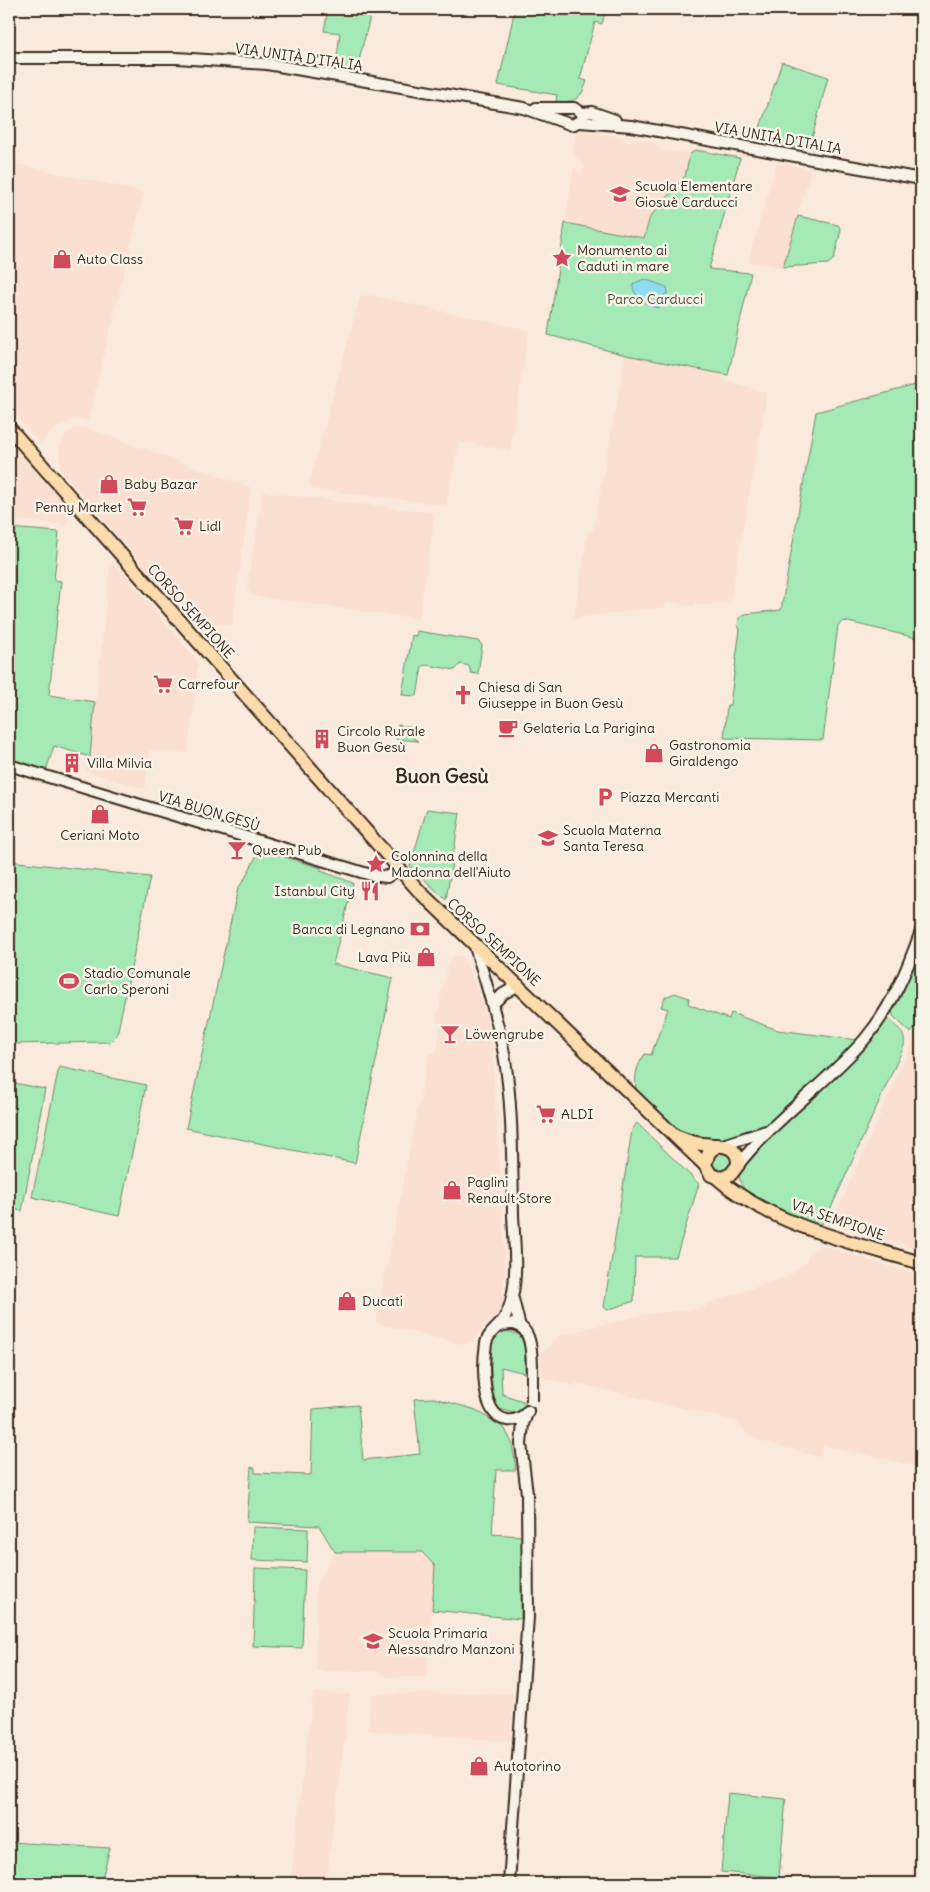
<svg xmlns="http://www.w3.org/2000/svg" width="930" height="1892" font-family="Delius,sans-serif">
<rect width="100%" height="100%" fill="#f9eadd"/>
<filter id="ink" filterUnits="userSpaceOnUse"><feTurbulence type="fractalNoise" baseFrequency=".02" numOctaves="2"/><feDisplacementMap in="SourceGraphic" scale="10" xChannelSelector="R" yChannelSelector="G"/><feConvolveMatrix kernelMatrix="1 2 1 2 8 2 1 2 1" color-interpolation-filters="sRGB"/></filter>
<g filter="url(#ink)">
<g fill="#fbdfd0">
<polygon points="582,130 622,137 628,143 633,138 654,142 658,149 690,154 685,176 650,217 645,238 565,223 574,167 580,173 586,167 573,154 576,132"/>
<polygon points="777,162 811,170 783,267 748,262"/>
<polygon points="10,163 144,192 88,420 75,418 55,428 40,443 9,408"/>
<polygon points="368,295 529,330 510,450 459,442 446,505 312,489 309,484 360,297"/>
<polygon points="626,355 721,374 722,379 767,393 730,603 701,605 695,602 694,606 667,601 665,607 574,618 588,531 593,531"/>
<polygon points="87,428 251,488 232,625 193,620 60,470 60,446 66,435 73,430"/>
<polygon points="9,442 69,509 68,525 9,519"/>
<polygon points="263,492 435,513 419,619 252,596 247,588"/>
<polygon points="114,563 198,661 188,753 149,750 145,789 86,771 90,757 110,567"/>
<polygon points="453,956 461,956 468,968 483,1003 491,1032 505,1260 502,1311 499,1315 486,1323 474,1340 464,1344 378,1324 376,1321 429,1053 437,1054 440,1023 436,1022 447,968"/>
<polygon points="921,1034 921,1251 844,1227 837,1212 912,1043"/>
<polygon points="820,1245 921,1276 921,1467 823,1445 820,1457 758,1440 743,1430 736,1421 576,1383 575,1386 541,1377 541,1354 557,1339 556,1336 648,1314 707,1308 707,1304 789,1276 807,1261 808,1256"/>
<polygon points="335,1552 422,1552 435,1566 427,1677 387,1677 379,1671 316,1671 316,1586"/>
<polygon points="313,1693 350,1694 326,1883 290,1883"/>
<polygon points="513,1693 511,1741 368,1730 372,1694"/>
</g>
<g fill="#a5eab5" stroke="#708a6a">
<polygon points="328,9 372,9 356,72 330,68 331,63 336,64 340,33 324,31"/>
<path d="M 515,9 L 591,9 L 605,12 L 602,24 L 595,22 L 580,79 L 587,81 C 581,99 575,103 556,101 L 557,95 L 498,85 Z"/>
<polygon points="782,62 828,77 811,142 803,149 765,141 759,131"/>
<polygon points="696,150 740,158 709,269 751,273 728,375 626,355 548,335 559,262 566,258 561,252 565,223 644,238 650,217 685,176 690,154"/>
<polygon points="798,216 838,225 841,230 834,259 828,264 783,267"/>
<polygon points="921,367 921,639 844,621 838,625 823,740 724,738 727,705 730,705 740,629 738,627 739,618 745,614 781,610 816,412 919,384"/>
<polygon points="9,528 59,532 54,580 61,581 49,695 95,702 90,757 54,746 43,780 9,769"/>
<polygon points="417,631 478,641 482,645 478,674 471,673 469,666 460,664 455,670 427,665 422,666 417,696 402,695 412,635 416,636"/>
<polygon points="398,725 419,729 419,734 414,733 413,738 418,741 396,739"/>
<polygon points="427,809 460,813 446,900 410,866"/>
<polygon points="262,850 321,868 321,871 353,883 333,964 393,978 355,1163 186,1128 238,888 244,880 259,851"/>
<polygon points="9,861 150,877 117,1035 110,1042 9,1044"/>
<polygon points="921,942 921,1019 911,1033 893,1016 892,1007"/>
<path d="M 675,993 L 689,998 L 688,1004 L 729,1019 L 731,1013 L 778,1030 L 857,1040 L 773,1121 L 763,1128 L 734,1138 L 717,1140 L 698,1139 L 678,1131 L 637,1092 C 633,1079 637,1064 645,1054 L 651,1055 L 668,1009 L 661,1007 L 665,997 Z"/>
<path d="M 886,1016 C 895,1025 907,1033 904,1046 L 831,1208 L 822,1224 C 811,1229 751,1198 743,1187 C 738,1180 739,1172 742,1165 Z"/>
<polygon points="59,1067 146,1085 119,1216 32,1197"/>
<polygon points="9,1082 45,1089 22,1211 9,1209"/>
<polygon points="637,1123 699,1184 676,1257 635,1257 634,1301 607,1310 604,1307 632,1130"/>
<polygon points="719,1149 733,1155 732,1169 717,1173 712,1167 711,1156"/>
<path d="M 507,1331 L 520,1335 L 525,1347 L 525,1373 L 501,1367 L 502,1394 L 526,1402 L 522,1409 L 514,1413 L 499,1409 C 491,1401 488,1349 494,1339 C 497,1334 502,1332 507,1331 Z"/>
<polygon points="434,1398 476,1410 505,1429 512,1443 516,1470 496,1470 492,1534 522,1536 521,1619 432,1610 435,1566 422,1552 335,1552 319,1526 247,1522 251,1467 255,1468 255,1473 311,1475 313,1409 358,1405 363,1460 420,1454 414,1399"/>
<polygon points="253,1527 308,1529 307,1562 252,1560"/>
<polygon points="255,1568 305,1570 302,1648 253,1646"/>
<polygon points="728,1793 786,1799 779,1877 721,1872"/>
<polygon points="9,1842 110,1848 101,1883 9,1883"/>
</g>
<path fill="#90dbf0" stroke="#6e949c" d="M 644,279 L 667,287 L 668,293 L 660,298 L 659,308 C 648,307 632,296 633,284 Z"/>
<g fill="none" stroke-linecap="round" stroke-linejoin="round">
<defs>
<g id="minor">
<polyline points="9,58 177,58 267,64 524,108 572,125 582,120 583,113"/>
<polyline points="536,108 574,108 583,113"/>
<polyline points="583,113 592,112 615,120"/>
<polyline points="580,122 631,126 921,179"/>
<polyline points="9,765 371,875 387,877 399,869"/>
<path d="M 474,943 C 485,980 497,1016 504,1054 C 513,1106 512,1161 513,1214 C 514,1241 518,1271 512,1297 C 510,1307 506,1318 499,1325 C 494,1331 488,1334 486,1343 C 483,1363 480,1416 507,1420 C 516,1421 523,1417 528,1411"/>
<polyline points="493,1004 503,994 519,985"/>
<polyline points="723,1145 766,1131"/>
<path d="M 738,1165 C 775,1118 826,1084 865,1039 C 892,1007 907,970 921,931"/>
<polyline points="513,1299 520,1327"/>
<path d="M 498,1327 C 533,1313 532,1352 532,1374"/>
<polyline points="509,1883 528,1617 527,1494 521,1444 523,1424 528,1411"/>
</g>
<g id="major">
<polyline points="9,428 419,891 705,1165"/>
<path d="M 678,1137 C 685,1140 693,1143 702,1144 C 717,1146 739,1142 738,1165 L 731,1174 L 722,1178 L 711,1175 L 705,1165 L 709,1152 L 718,1145"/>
<path d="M 716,1177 C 770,1225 854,1243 921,1263"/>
</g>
</defs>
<use href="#minor" stroke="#3b2a1e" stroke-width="14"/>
<use href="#major" stroke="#3b2a1e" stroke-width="16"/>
<use href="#minor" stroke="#f7f3e8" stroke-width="10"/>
<use href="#major" stroke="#fcdcac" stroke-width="12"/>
<defs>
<polyline id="minor-bridge" points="532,1374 532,1401"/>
</defs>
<use href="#minor-bridge" stroke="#3b2a1e" stroke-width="14" stroke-linecap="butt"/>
<use href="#minor-bridge" stroke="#f7f3e8" stroke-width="10"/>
</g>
</g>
<defs>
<symbol id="school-bare" viewBox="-9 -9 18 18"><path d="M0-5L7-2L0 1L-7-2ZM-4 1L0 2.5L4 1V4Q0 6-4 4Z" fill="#d1495b" stroke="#f7f3e8" stroke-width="2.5" paint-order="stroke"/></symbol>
<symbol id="sight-bare" viewBox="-9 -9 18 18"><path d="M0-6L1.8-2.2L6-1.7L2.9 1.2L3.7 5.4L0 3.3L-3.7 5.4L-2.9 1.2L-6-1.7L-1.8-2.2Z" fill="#d1495b" stroke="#f7f3e8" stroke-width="2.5" paint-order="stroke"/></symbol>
<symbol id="shop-bare" viewBox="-9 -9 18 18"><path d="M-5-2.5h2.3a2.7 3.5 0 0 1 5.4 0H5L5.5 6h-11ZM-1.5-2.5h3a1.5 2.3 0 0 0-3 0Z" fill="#d1495b" stroke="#f7f3e8" stroke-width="2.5" paint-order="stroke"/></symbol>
<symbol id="supermarket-bare" viewBox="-9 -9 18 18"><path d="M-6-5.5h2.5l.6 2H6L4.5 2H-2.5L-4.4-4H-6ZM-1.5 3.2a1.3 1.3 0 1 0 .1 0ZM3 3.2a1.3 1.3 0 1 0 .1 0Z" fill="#d1495b" stroke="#f7f3e8" stroke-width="2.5" paint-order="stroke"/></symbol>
<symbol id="church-bare" viewBox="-9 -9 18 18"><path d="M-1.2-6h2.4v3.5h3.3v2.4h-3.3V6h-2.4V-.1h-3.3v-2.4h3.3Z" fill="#d1495b" stroke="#f7f3e8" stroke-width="2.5" paint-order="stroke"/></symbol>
<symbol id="cafe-bare" viewBox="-9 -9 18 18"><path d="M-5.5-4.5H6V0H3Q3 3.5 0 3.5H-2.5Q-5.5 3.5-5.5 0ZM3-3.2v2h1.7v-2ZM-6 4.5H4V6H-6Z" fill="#d1495b" stroke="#f7f3e8" stroke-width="2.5" paint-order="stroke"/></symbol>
<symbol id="building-bare" viewBox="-9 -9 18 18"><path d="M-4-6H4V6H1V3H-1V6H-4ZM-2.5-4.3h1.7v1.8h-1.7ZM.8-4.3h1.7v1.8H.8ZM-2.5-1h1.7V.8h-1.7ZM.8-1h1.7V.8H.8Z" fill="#d1495b" stroke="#f7f3e8" stroke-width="2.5" paint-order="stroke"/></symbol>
<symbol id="parking-bare" viewBox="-9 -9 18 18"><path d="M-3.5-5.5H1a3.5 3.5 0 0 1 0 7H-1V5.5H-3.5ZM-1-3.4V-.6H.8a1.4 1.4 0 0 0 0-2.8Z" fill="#d1495b" stroke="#f7f3e8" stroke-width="2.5" paint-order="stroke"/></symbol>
<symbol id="bar-bare" viewBox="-9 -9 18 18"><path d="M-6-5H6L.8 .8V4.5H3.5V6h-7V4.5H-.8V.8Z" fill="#d1495b" stroke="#f7f3e8" stroke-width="2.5" paint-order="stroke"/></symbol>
<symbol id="restaurant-bare" viewBox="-9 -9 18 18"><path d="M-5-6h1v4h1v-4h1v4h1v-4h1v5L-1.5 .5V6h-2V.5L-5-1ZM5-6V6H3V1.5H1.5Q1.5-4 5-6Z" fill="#d1495b" stroke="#f7f3e8" stroke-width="2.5" paint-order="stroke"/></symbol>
<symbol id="bank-bare" viewBox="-9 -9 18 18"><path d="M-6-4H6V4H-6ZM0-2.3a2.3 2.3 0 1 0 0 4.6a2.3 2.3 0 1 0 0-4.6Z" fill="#d1495b" stroke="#f7f3e8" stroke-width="2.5" paint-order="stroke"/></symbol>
<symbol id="stadium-bare" viewBox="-9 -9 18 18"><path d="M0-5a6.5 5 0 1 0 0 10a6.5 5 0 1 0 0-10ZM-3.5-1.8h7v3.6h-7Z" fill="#d1495b" stroke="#f7f3e8" stroke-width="2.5" paint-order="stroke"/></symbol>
</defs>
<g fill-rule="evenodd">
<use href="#school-bare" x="606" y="180" width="28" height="28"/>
<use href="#sight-bare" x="548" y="244" width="28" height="28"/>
<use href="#shop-bare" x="48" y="245" width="28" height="28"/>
<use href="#shop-bare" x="95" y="470" width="28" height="28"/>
<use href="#supermarket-bare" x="123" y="493" width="28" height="28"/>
<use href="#supermarket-bare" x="170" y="512" width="28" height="28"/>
<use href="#supermarket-bare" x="149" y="670" width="28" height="28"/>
<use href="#church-bare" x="449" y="681" width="28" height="28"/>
<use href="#cafe-bare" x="494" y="714" width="28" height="28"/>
<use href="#building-bare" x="308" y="725" width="28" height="28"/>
<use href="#shop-bare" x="640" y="739" width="28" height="28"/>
<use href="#building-bare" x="58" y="749" width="28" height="28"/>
<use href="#parking-bare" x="591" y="783" width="28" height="28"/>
<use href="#shop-bare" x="86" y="800" width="28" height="28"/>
<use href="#school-bare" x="534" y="824" width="28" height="28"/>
<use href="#bar-bare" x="223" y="836" width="28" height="28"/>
<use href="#sight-bare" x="362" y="850" width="28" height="28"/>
<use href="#restaurant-bare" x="356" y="877" width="28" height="28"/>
<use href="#bank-bare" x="406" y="915" width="28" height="28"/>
<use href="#shop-bare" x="412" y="943" width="28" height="28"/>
<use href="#stadium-bare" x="55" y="967" width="28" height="28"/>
<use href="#bar-bare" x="436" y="1020" width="28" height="28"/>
<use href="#supermarket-bare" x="532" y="1100" width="28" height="28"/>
<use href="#shop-bare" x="438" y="1176" width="28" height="28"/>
<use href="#shop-bare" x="333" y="1287" width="28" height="28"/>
<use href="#school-bare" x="359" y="1627" width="28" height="28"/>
<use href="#shop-bare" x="465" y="1752" width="28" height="28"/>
</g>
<g text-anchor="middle" stroke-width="5" stroke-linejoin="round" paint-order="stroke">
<g font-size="14" fill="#3b2a1e" stroke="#f7f3e8">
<text transform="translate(299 57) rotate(8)" y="5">VIA UNITÀ D'ITALIA</text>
<text transform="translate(778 138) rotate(10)" y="5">VIA UNITÀ D'ITALIA</text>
<text transform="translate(191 611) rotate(48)" y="5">CORSO SEMPIONE</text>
<text transform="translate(209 811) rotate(17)" y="5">VIA BUON GESÙ</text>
<text transform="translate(494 942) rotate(43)" y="5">CORSO SEMPIONE</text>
<text transform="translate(838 1220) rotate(19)" y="5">VIA SEMPIONE</text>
</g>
<g font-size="14" fill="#3b2a1e" stroke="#f7f3e8" text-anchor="start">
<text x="635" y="191">Scuola Elementare<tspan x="635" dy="16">Giosuè Carducci</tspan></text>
<text x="577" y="255">Monumento ai<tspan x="577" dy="16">Caduti in mare</tspan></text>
<text x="77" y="264">Auto Class</text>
<text x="124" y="489">Baby Bazar</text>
<text x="122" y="512" text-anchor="end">Penny Market</text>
<text x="199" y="531">Lidl</text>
<text x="178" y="689">Carrefour</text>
<text x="478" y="692">Chiesa di San<tspan x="478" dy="16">Giuseppe in Buon Gesù</tspan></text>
<text x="523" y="733">Gelateria La Parigina</text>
<text x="337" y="736">Circolo Rurale<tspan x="337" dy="16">Buon Gesù</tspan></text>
<text x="669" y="750">Gastronomia<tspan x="669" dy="16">Giraldengo</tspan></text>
<text x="87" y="768">Villa Milvia</text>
<text x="620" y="802">Piazza Mercanti</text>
<text x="563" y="835">Scuola Materna<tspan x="563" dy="16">Santa Teresa</tspan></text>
<text x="100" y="840" text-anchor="middle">Ceriani Moto</text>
<text x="252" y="855">Queen Pub</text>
<text x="391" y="861">Colonnina della<tspan x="391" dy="16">Madonna dell'Aiuto</tspan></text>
<text x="355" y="896" text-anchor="end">Istanbul City</text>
<text x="405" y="934" text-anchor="end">Banca di Legnano</text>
<text x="411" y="962" text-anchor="end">Lava Più</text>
<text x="84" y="978">Stadio Comunale<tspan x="84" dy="16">Carlo Speroni</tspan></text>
<text x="465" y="1039">Löwengrube</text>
<text x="561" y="1119">ALDI</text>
<text x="467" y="1187">Paglini<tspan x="467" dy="16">Renault Store</tspan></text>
<text x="362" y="1306">Ducati</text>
<text x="388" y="1638">Scuola Primaria<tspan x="388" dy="16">Alessandro Manzoni</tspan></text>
<text x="494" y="1771">Autotorino</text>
</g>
<g font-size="14" fill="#50503c" stroke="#f7f3e8">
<text x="655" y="304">Parco Carducci</text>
</g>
<g font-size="19" font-weight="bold" fill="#3b2a1e" stroke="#f7f3e8">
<text x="442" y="783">Buon Gesù</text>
</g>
</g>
<rect width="930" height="1892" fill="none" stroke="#f7f3e8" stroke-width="30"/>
<rect x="15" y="15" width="900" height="1862" fill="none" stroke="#3b2a1e" stroke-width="2" filter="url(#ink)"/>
</svg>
